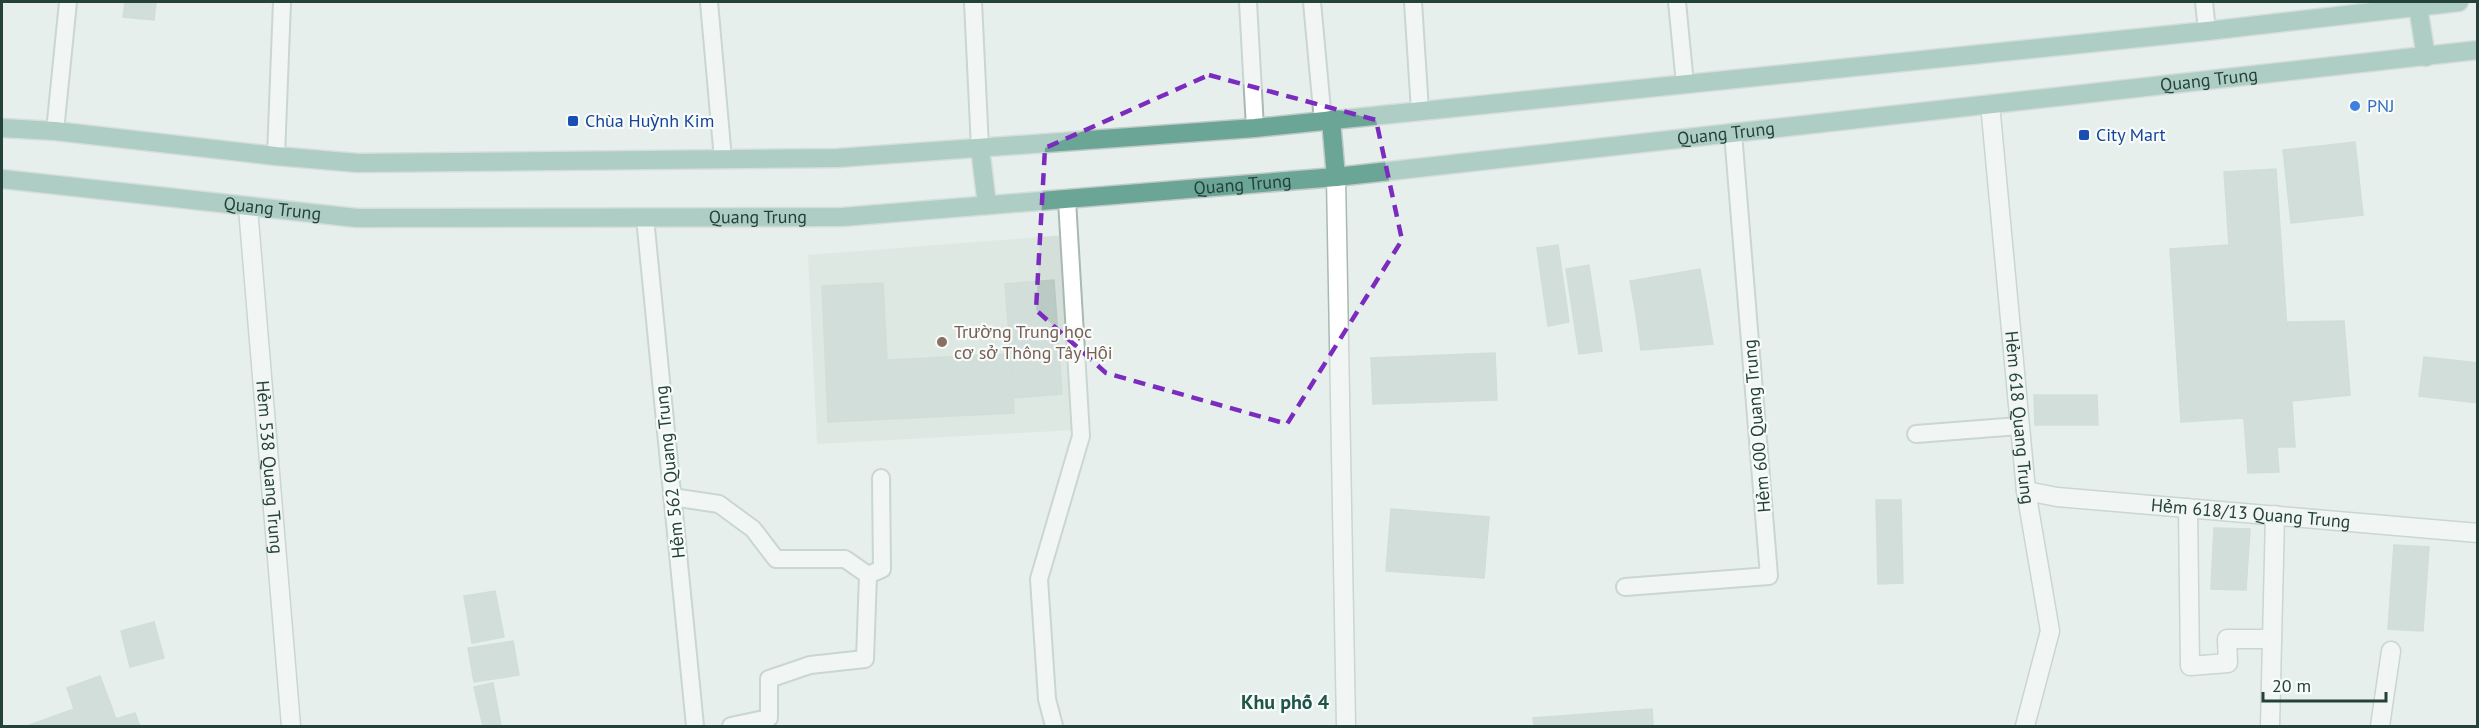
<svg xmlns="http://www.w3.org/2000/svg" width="2479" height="728" font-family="'PT Sans',sans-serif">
<rect width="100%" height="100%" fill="#e6efeb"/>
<polygon fill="#d4dfda" points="1066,235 1075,430 817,444 808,255"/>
<g fill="#bbcac4" stroke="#b8c9c2" stroke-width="1.5">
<polygon points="125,2 156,2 154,20 123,17"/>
<polygon points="2355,142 2363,215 2291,223 2283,150"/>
<polygon points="2276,169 2295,447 2277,447 2279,472 2248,473 2244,418 2181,422 2170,249 2229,245 2224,172"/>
<polygon points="1558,245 1569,322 1548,326 1537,248"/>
<polygon points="1589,265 1602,351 1579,354 1566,269"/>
<polygon points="1700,269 1706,303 1636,315 1630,281"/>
<polygon points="1054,280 1062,394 1014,398 1005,284"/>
<polygon points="883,283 887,360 1011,354 1014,413 828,422 822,286"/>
<polygon points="1706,303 1713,344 1641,350 1636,315"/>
<polygon points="2344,321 2350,395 2292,401 2287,322"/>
<polygon points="1495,353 1497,400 1373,404 1371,358"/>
<polygon points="2424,357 2478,363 2478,403 2419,396"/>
<polygon points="2034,395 2097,395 2098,425 2035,425"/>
<polygon points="1876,500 1901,500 1903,583 1878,584"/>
<polygon points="1391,509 1489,517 1484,578 1386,571"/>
<polygon points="2214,528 2250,529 2246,590 2211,589"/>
<polygon points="2394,545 2429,547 2423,631 2388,629"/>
<polygon points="495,591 504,637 472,643 464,596"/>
<polygon points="154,622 164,658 130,667 121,631"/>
<polygon points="513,641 519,675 474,682 468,648"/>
<polygon points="100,676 116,719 135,713 140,726 27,726 74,709 67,688"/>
<polygon points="493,683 501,726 483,726 474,687"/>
<polygon points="1652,709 1653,726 1534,726 1533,718"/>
</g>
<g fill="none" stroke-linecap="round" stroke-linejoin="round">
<defs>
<g id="service">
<polyline points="709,2 723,159"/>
<polyline points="973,2 980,148"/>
<polyline points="1248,2 1255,128"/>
<polyline points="1312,2 1323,121"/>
<polyline points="1413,2 1420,111"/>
<polyline points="1677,2 1685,84"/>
<polyline points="2204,2 2207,31"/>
<polyline points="55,131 68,2"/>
<polyline points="276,156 282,2"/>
<polyline points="645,218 695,726"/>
<polyline points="1916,434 2019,426"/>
<polyline points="672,497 719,504 753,529 776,559 845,559 868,575"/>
<polyline points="1625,587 1769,576 1733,133"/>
<polyline points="731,726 769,718 769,679 810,665 865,659 868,575 882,569 881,478"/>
<polyline points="1054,726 1047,699 1039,579 1081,436 1067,200"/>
</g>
<g id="minor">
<path id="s1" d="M 1990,104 L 2026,491 L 2050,631 L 2025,726"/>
<polyline points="1336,177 1346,726"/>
<path id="s2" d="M 248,208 L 291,726"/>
<path id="s3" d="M 2026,491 L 2057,497 L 2478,533"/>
<polyline points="2188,508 2190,666 2228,663 2227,639 2272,639"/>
<polyline points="2270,726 2275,515"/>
<polyline points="2380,726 2391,651"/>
</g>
<g id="primary">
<polyline points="2418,7 2426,57"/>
<polyline points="1331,120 1336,177"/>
<polyline points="2,128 55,131 276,156 358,163 837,158 1255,128 2207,31 2459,2"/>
<polyline points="980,148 987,205"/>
<path id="s4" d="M 2,179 L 357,218 L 842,217 L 1336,177 L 2478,50"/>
</g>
</defs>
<use href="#service" stroke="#a8b8b2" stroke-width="20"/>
<use href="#minor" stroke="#a8b8b2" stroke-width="21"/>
<use href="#primary" stroke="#c2cac8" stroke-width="21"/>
<use href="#service" stroke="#fff" stroke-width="16"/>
<use href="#minor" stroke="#fff" stroke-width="18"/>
<use href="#primary" stroke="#6aa596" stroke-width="18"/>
</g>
<path d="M0 0H2479V728H0ZM 1209,75 L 1376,120 L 1402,240 L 1287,424 L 1106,373 L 1036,310 L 1045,148 Z" fill="#e6efeb" fill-opacity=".55" fill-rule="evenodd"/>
<path fill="none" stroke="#7b2cbf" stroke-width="4.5" stroke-dasharray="12 8" stroke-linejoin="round" d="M 1209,75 L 1376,120 L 1402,240 L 1287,424 L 1106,373 L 1036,310 L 1045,148 Z"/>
<circle fill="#3f7fe0" stroke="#f7fbf9" stroke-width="2" cx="2355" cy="106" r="6"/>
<g fill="#1a4fb4" stroke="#f7fbf9" stroke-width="2">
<rect x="567" y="115" width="12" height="12" rx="3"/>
<rect x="2078" y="129" width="12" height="12" rx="3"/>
</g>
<circle fill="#8d6e63" stroke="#f7fbf9" stroke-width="2" cx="942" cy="342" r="6"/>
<g text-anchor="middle" stroke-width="4.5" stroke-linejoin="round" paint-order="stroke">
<g font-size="18" fill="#24423a" stroke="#f7fbf9">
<text dy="6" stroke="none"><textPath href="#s4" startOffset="2216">Quang Trung</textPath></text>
<text dy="6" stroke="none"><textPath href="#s4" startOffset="1730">Quang Trung</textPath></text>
<text dy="6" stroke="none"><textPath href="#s4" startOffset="1244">Quang Trung</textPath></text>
<text dy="6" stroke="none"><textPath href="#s4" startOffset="272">Quang Trung</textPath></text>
<text dy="6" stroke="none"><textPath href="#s4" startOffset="758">Quang Trung</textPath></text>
<text dy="6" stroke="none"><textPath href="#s1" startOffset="315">Hẻm 618 Quang Trung</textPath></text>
<text transform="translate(1757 426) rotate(-95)" y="6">Hẻm 600 Quang Trung</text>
<text dy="6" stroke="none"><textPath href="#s2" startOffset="260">Hẻm 538 Quang Trung</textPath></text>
<text transform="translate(670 472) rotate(-96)" y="6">Hẻm 562 Quang Trung</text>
<text dy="6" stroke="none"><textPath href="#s3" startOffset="226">Hẻm 618/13 Quang Trung</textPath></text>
</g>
<g font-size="18" fill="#366cbe" stroke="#f7fbf9" text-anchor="start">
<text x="2367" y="112">PNJ</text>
</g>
<g font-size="18" fill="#164399" stroke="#f7fbf9" text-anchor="start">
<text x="585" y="127">Chùa Huỳnh Kim</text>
<text x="2096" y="141">City Mart</text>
</g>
<g font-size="18" fill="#785e54" stroke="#f7fbf9" text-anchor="start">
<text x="954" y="338">Trường Trung học<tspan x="954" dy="21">cơ sở Thông Tây Hội</tspan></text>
</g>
<g font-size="20" font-weight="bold" fill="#1f5548" stroke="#f7fbf9">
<text x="1285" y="709">Khu phố 4</text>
</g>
</g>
<rect width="2479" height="728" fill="none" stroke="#24423a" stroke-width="6"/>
<path d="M2263 692v9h123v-9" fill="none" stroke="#24423a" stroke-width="3"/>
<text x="2272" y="692" font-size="18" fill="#24423a" stroke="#f7fbf9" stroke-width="4.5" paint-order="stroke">20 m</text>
</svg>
